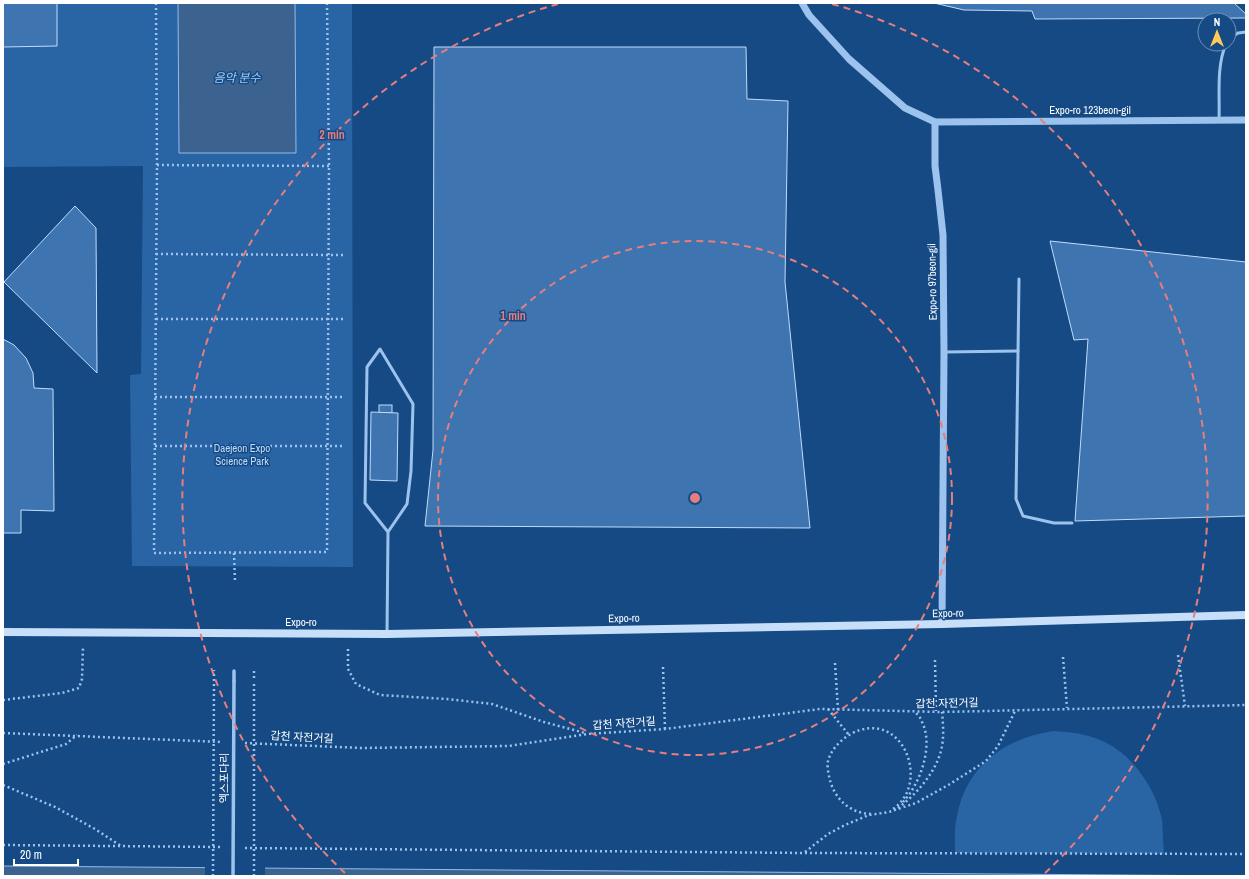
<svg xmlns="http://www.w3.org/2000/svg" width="1249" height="879" font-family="'Archivo Narrow','Noto Sans KR',sans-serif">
<rect width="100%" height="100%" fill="#164a85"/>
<g fill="#2964a4">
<polygon points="3,3 352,3 353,567 132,566 130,375 141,374 143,166 3,167"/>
<path d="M 1054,731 C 1096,733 1123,745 1146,781 C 1154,793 1159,806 1162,820 C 1163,831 1163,843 1164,854 L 955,853 C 955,841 954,828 957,816 C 966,766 1005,738 1054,731 Z"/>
</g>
<g fill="#3c638f" stroke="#8ebef0">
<polygon points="178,3 295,3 296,153 179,153"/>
<polygon points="3,866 1246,876 3,876"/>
</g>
<rect fill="#164a85" x="205" y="866" width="60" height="10"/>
<g fill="#3e74af" stroke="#c1dcfa">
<polygon points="3,3 57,3 57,46 3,47"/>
<polygon points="934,3 1234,3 1246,14 1246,18 1035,19 1032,11 964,10"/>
<polygon points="434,47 746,47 747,99 788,101 785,282 810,528 425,526 433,450"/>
<polygon points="75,206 96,228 97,373 4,282"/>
<polygon points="1050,241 1246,262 1246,516 1075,521 1088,339 1074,340"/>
<polygon points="3,339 14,345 26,358 33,373 34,388 53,389 54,511 21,510 21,533 3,533"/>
<rect x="379" y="405" width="13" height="8"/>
<polygon points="371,412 398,413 397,481 370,480"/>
</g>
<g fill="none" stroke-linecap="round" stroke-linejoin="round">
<g stroke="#9bc3ed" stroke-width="2.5" stroke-dasharray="2 3" stroke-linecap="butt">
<polyline points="156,3 157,165"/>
<polyline points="327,3 329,166 327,552 154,553 157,165 329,166"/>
<polyline points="156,254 343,255"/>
<polyline points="156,319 345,319"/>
<polyline points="155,397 342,397"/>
<polyline points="155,446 342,446"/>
<polyline points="234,553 235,582"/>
<polyline points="348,649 348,669 356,684 380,695 447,699 492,704 544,722 585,733"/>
<polyline points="1178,655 1185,706"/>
<polyline points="1063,657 1067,708"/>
<polyline points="935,660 936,711"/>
<polyline points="835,663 838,710"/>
<polyline points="663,667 665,729"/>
<polyline points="254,671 254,681"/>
<polyline points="214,681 214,670"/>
<polyline points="3,700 62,693 79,688 82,679 83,647"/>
<polyline points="828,709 849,735"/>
<polyline points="3,733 222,742"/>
<polyline points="245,743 362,748 509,746 587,734 665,729 820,709 942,712 1246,705"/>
<polyline points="3,764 66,744 77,735"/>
<polyline points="3,785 55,807 95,829 121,846"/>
<path d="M 903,802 C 920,784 934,746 922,722 C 921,718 918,715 915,712"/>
<path d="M 898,808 C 917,794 938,770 942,746 C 944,735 943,723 942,712"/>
<path d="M 871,814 C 848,813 833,797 829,776 C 828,771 827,765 828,761 C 832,746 847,734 860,730 C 906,716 929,785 893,809"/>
<polyline points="3,845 220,847"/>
<polyline points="245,848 805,853 1246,854"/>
<polyline points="805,852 828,834 845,825 869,815 889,812 916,803 950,784 986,761 998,746 1016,709"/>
</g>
<g stroke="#9bc3ed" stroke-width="3">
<polyline points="1229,39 1238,33 1246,32"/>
<path d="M 1219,120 C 1220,96 1216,67 1226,44"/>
<polyline points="1019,279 1016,499 1023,516 1054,523 1072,523"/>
<polyline points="944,352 1018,351"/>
<polyline points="387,634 388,532 407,504 411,471 413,404 380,349 367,367 365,503 388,532"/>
</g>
<polyline stroke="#9bc3ed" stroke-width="3.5" points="234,671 234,681"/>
<g stroke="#9bc3ed" stroke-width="7">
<polyline points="802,3 809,15 849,59 905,108 935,122 1246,120"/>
<polyline points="935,122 935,166 938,190 943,235 944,352 942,624"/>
</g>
<polyline stroke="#c8dffa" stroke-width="8" points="3,632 387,634 942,624 1246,615"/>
<g stroke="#9bc3ed" stroke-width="2.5" stroke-dasharray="2 3" stroke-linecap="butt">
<polyline points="213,876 214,681"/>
<polyline points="254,876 254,681"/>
</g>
<polyline stroke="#9bc3ed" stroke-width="3.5" points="233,876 234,681"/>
</g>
<g fill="none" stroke="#e67e7e" stroke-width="2" stroke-dasharray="7 5">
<circle cx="695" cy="498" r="257"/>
<path d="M345 873A513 513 0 0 1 558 4M832 4A513 513 0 0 1 1045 873"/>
</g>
<g text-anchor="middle" stroke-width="3" stroke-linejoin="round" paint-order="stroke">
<g font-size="11" fill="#fff" stroke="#164a85">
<text x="1090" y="114">Expo-ro 123beon-gil</text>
<text transform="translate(932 282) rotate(-91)" y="4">Expo-ro 97beon-gil</text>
<text transform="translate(948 613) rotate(-1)" y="4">Expo-ro</text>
<text transform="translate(624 618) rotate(-1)" y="4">Expo-ro</text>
<text x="301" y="626">Expo-ro</text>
<text transform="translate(947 703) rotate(-1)" y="4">갑천 자전거길</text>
<text transform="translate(624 723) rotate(-4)" y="4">갑천 자전거길</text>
<text transform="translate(302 737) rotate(3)" y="4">갑천 자전거길</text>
<text transform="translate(224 778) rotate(-90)" y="4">엑스포다리</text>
</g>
<g font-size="11" fill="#c1dcfa" stroke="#164a85">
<text x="242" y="452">Daejeon Expo<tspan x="242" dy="13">Science Park</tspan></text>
</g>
<g font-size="12" font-style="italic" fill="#a7cdf5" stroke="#164a85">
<text x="237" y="82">음악 분수</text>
</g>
</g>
<circle cx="695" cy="498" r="6" fill="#e67e7e" stroke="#164a85" stroke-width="2"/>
<g font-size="12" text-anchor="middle" font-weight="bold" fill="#e67e7e" stroke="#164a85" stroke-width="3" stroke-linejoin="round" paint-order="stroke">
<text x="332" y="139">2 min</text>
<text x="513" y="320">1 min</text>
</g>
<rect width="1249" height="879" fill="none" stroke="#ffffff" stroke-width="8"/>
<g transform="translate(1217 32)"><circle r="19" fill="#164a85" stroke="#7392b6"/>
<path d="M0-3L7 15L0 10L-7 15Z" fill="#ffca58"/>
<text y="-6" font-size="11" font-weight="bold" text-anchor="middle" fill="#ffffff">N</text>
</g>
<path d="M14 859v6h64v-6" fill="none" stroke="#ffffff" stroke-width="2"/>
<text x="20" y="859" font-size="12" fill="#ffffff" stroke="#164a85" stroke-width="3" paint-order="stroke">20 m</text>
</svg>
